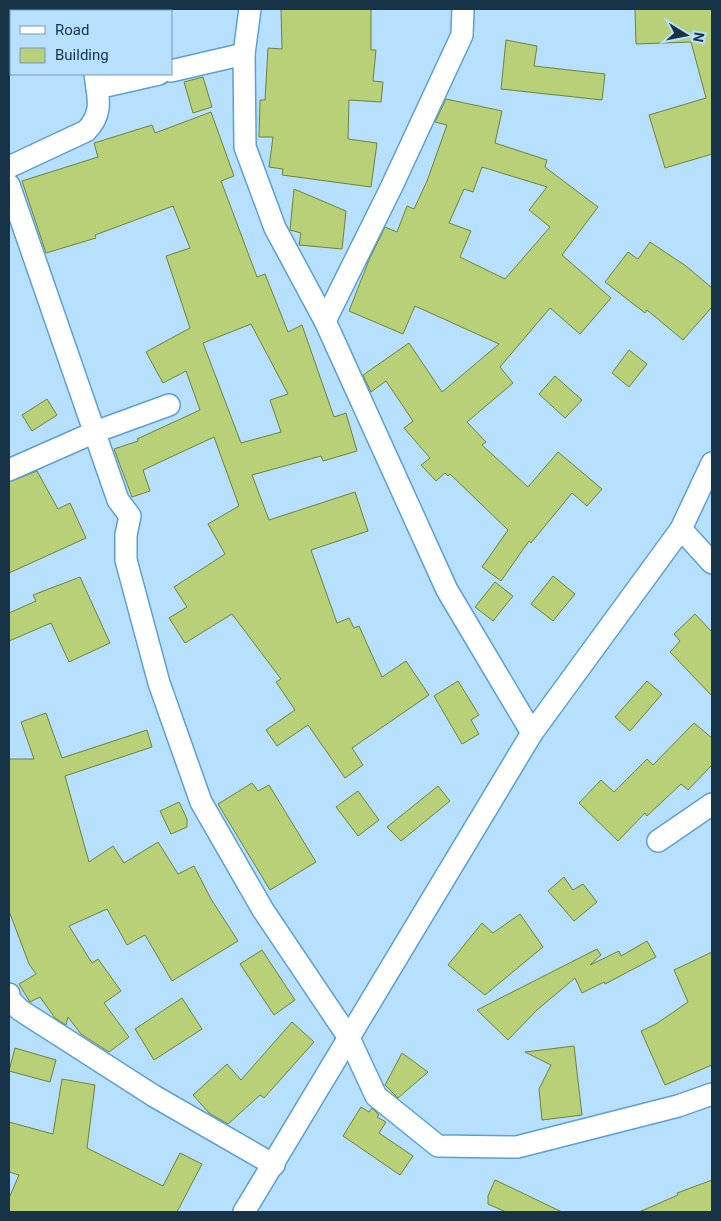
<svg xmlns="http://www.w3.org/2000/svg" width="721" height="1221" font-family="Roboto,sans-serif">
<rect width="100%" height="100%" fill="#b7e0ff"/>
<g fill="#b8d077" stroke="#6f8239" fill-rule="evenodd">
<polygon points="281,9 371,9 371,50 376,50 373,81 383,82 381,102 349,100 348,139 377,143 371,187 282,175 283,169 269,167 273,137 259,137 260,100 265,100 268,48 282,49"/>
<polygon points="635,9 712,9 712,154 665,168 649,115 706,98 691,42 636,44"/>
<polygon points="506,40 537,46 534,66 605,74 602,100 501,89"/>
<polygon points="203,77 212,107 193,113 184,82"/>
<path d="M 446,99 L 502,111 L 495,143 L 547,160 L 545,167 L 598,207 L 562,255 L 611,298 L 580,334 L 550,308 L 500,367 L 513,383 L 467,422 L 486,442 L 482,445 L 528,487 L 558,452 L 602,489 L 587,506 L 572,493 L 531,543 L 529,541 L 501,581 L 482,567 L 508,530 L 450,474 L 448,476 L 445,473 L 436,481 L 421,465 L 430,458 L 404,428 L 413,421 L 386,381 L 371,392 L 363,375 L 409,343 L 442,392 L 499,344 L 415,306 L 403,334 L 349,311 L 369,260 L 385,227 L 397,232 L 407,206 L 414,209 L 427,181 L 447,125 L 435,122 ZM 482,167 L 547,187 L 529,210 L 550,227 L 505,279 L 460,257 L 471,231 L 449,223 L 464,189 L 473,192 Z"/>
<path d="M 211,112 L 234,176 L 221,181 L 257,277 L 265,274 L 288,332 L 302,325 L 334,417 L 346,413 L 357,451 L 323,461 L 321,456 L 252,475 L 269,520 L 355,492 L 368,531 L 311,550 L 337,623 L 349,618 L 354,628 L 359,626 L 382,677 L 406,661 L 429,695 L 352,748 L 363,765 L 345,778 L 308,725 L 277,746 L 266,730 L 295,710 L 276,682 L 281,679 L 232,614 L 185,643 L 169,618 L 187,607 L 174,587 L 225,554 L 208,524 L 239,506 L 214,437 L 143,470 L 150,491 L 132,497 L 114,449 L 138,441 L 137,439 L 200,410 L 186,371 L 163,383 L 146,352 L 190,328 L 166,256 L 190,248 L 173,206 L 95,235 L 96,238 L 46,253 L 22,181 L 98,157 L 94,143 L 152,125 L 155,133 ZM 251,324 L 288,394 L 270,400 L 281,432 L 241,443 L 203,343 Z"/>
<polygon points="294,189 346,211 342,249 299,245 301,233 290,230"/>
<polygon points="650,242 686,266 712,288 712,307 683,340 647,310 645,313 605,282 628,252 638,259"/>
<polygon points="629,350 647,364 629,387 612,373"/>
<polygon points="555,376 582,400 565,418 539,394"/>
<polygon points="47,399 57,415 32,431 22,415"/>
<polygon points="37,471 58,509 70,503 86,538 9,573 9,482"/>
<polygon points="553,576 575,594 553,621 531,604"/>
<polygon points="80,577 110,643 69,662 51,623 9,641 9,613 36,601 33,595"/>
<polygon points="495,582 513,596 493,621 475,607"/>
<polygon points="695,614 712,632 712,696 670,652 680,641 674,634"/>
<polygon points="458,681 479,715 471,720 479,734 462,744 434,696"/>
<polygon points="647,681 662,694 630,731 615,717"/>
<polygon points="46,713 62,758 147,730 152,747 65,776 89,862 113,846 124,863 158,842 178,874 194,866 211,899 238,941 172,981 145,935 127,945 107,909 69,926 92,963 98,959 121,991 104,1003 129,1037 109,1052 81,1034 68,1017 66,1025 55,1018 40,997 30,1002 19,984 36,974 29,964 9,911 9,759 34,759 21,722"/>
<polygon points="694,723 712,738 712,765 688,790 681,784 647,816 645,813 618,841 579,803 601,780 614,792 647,759 653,765"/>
<polygon points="252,783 258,791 269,785 316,862 270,890 218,804"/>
<polygon points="438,786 450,801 401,841 387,827"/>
<polygon points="358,791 379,820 358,836 336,807"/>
<polygon points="179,802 187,819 187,827 171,834 160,811"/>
<polygon points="564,877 573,890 583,884 597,902 574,921 548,891"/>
<polygon points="520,914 543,947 485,995 448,965 482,923 493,933"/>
<polygon points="647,941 656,957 605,984 604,982 582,993 575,978 537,1010 508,1040 477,1010 597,949 601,955 590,965 619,951 621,956"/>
<polygon points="262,950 295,1000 274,1015 240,964"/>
<polygon points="712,952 712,1065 665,1085 641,1031 656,1024 688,1002 674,970"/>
<polygon points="182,998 202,1029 154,1060 135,1029"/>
<polygon points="292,1022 314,1042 264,1098 260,1095 228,1124 209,1113 193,1095 227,1064 241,1080"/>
<polygon points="574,1046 582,1115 542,1120 539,1089 551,1065 525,1052"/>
<polygon points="15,1048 56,1060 50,1082 9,1071"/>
<polygon points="402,1053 428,1072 398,1098 385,1085"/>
<polygon points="62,1079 95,1085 87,1148 163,1186 180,1153 202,1164 177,1212 9,1212 9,1198 19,1175 9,1172 9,1122 53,1134"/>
<polygon points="361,1107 369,1112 372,1108 379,1115 377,1117 386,1122 379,1133 413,1156 400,1175 343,1136"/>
<polygon points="495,1180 512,1188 562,1212 506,1212 488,1204 488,1196"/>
<polygon points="712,1180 712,1212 639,1212 678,1195 677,1193"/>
</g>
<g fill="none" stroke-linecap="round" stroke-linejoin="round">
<defs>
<g id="minor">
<polyline points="87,9 87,11"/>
<polyline points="250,9 244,54 245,147 275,228 325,321 447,590 532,733"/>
<polyline points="171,71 244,54"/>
<polyline points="97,88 159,74"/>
<path d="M 9,167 L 86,131 C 104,113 98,97 95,74"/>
<polyline points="9,185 118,500 130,516 126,535 126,560 159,683 201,802 263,910 349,1038 376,1096 438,1146 517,1147 678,1106 712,1094"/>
<polyline points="325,321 391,188 462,35 463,9"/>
<polyline points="9,470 95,432 169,405"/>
<polyline points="681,529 712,563"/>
<polyline points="658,841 712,804"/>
<polyline points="9,994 9,999 20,1010 154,1096 274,1165"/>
<polyline points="244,1212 532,733 681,529 712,463"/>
</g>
</defs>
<use href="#minor" stroke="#5ba0d1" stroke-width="24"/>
<use href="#minor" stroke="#fff" stroke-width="21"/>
</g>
<rect width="721" height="1221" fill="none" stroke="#163347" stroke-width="20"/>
<rect x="10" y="10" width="162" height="65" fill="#b7e0ff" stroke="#779bb5"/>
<rect x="20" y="26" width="25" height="8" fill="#ffffff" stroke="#779bb5"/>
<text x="55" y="35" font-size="15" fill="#163347">Road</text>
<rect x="20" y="48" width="25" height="15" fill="#b8d077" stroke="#779bb5"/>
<text x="55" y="60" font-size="15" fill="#163347">Building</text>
<g transform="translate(686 35) rotate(100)" stroke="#b7e0ff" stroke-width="4" paint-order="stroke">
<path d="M0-4L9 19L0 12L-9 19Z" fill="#163347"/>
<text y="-8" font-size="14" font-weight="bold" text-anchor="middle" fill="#163347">N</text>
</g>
</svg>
